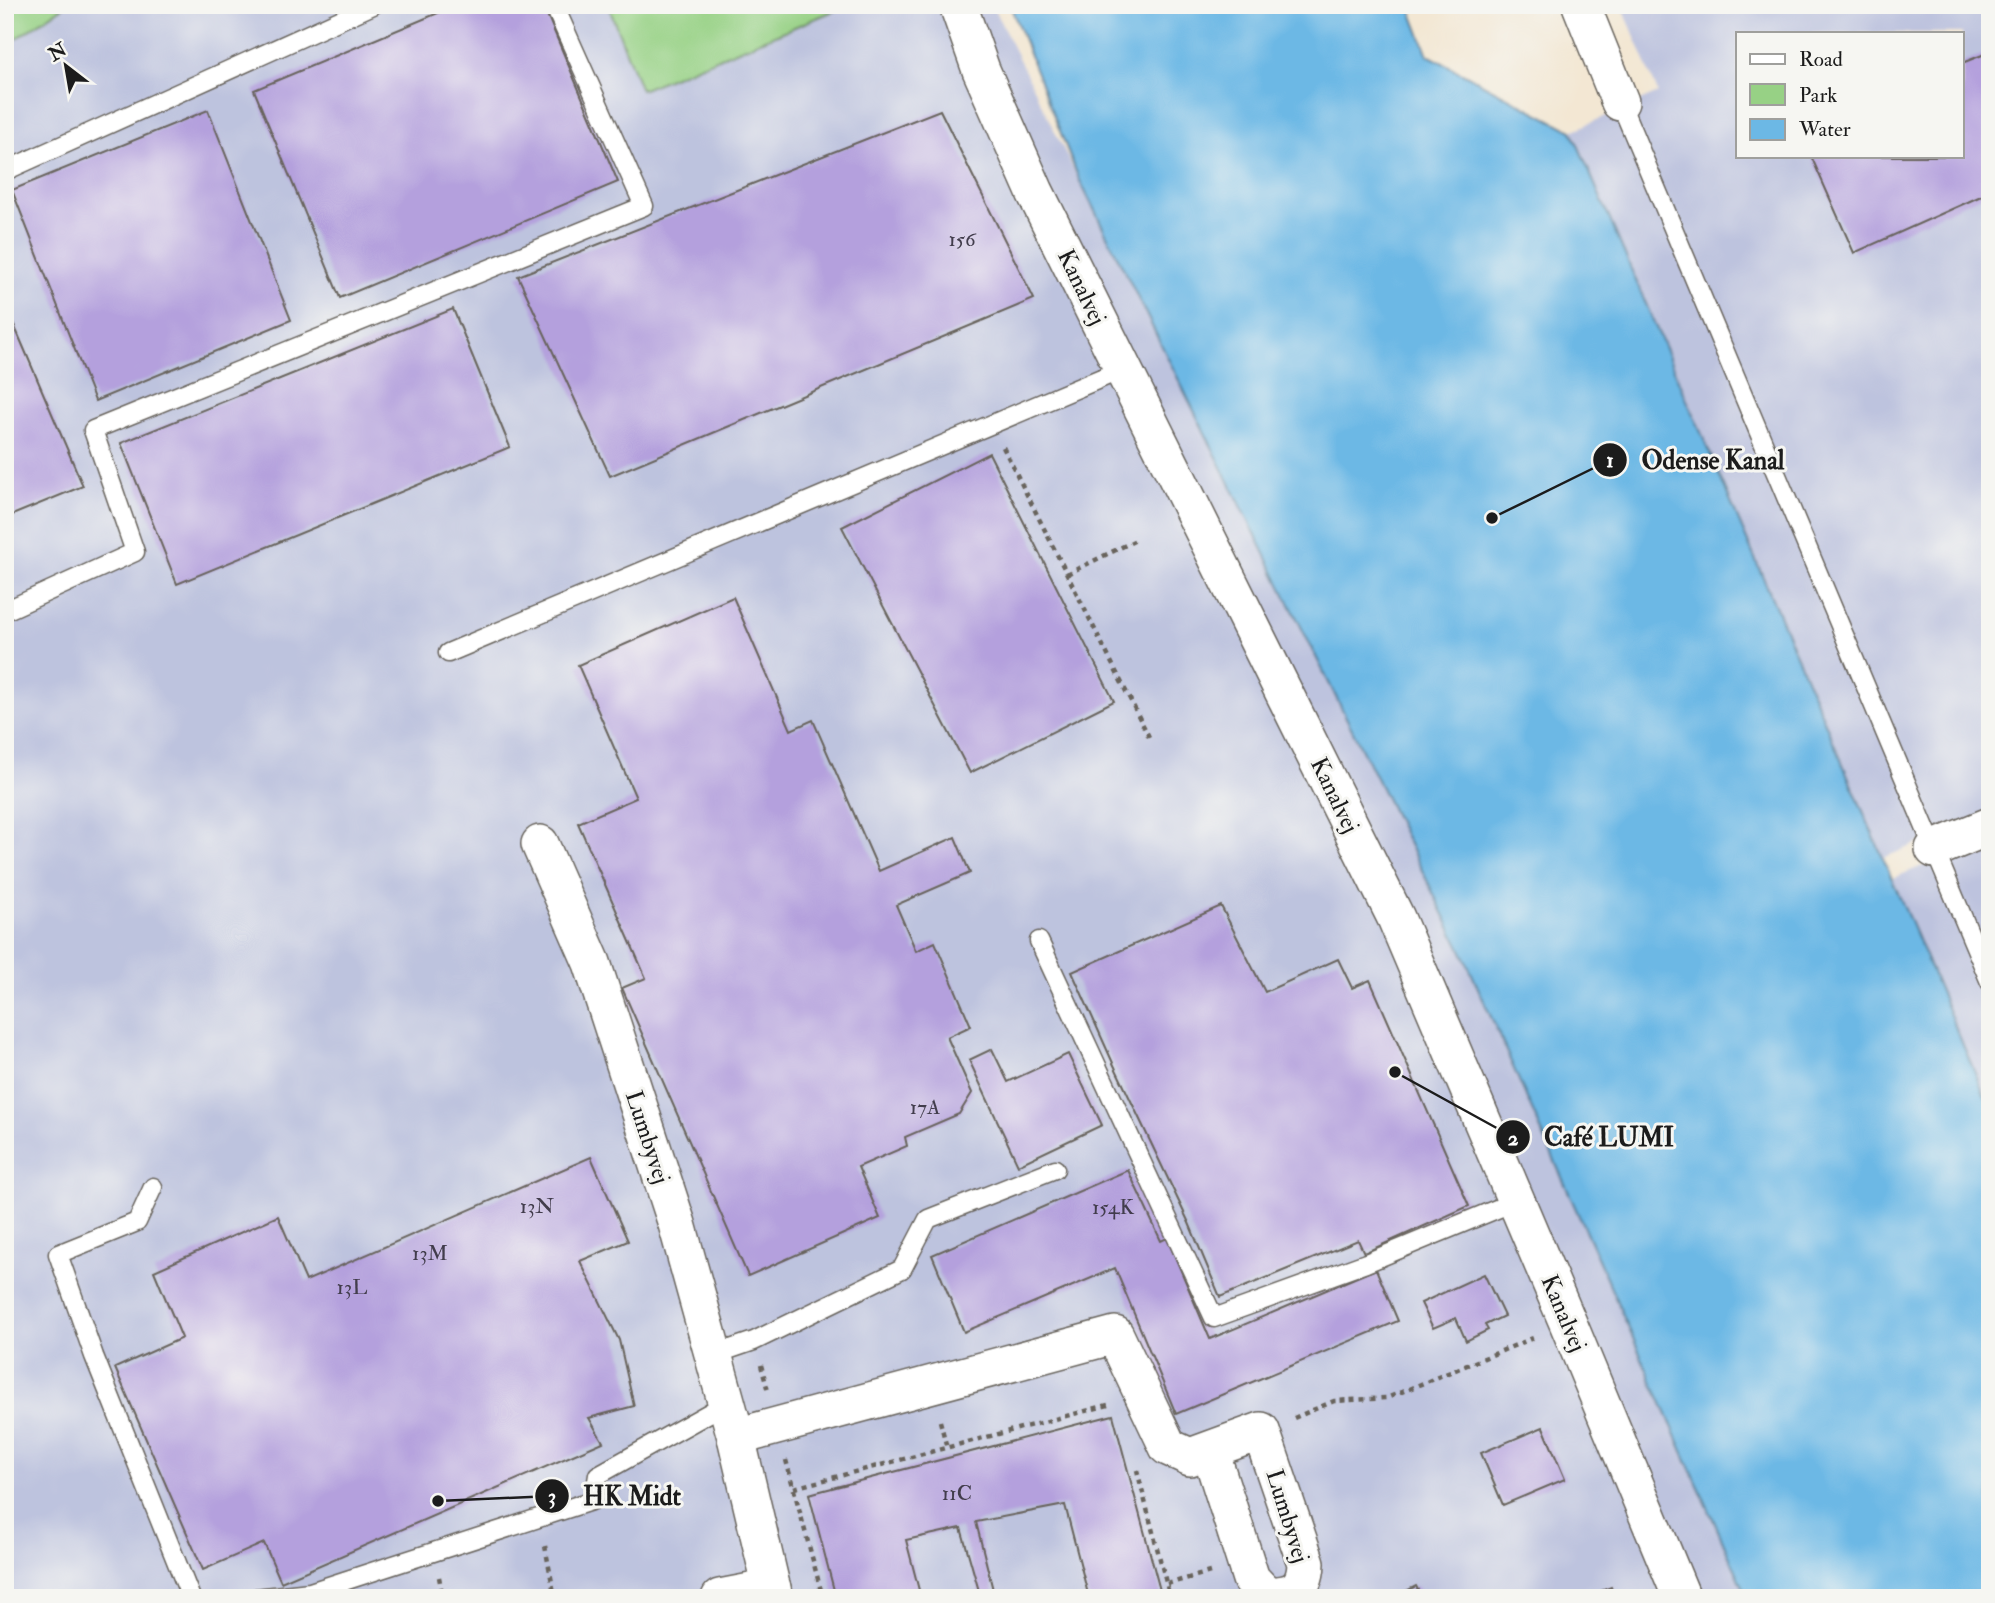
<svg xmlns="http://www.w3.org/2000/svg" width="1995" height="1603" font-family="'IM FELL Double Pica',serif">
<rect width="100%" height="100%" fill="#f6f6f2"/>
<filter id="ink" filterUnits="userSpaceOnUse"><feTurbulence type="fractalNoise" baseFrequency=".0143" numOctaves="2"/><feDisplacementMap in="SourceGraphic" scale="14" xChannelSelector="R" yChannelSelector="G"/><feConvolveMatrix kernelMatrix="1 2 1 2 8 2 1 2 1" color-interpolation-filters="sRGB"/></filter>
<filter id="wash" filterUnits="userSpaceOnUse"><feTurbulence type="fractalNoise" baseFrequency=".00686" numOctaves="4" result="noise"/><feDisplacementMap in="SourceGraphic" scale="28" xChannelSelector="R" yChannelSelector="G"/><feGaussianBlur stdDeviation="1.57" result="paint"/><feColorMatrix in="noise" values="0 0 0 0 0 0 0 0 0 0 0 0 0 0 0 0 0 1.4 0 .05"/><feComposite in="paint" operator="in"/></filter>
<g filter="url(#wash)">
<rect width="100%" height="100%" fill="#f3e7d3"/>
<g fill="#bdc3de" fill-rule="evenodd">
<polygon points="66,5 608,5 641,90 849,5 992,5 1460,947 1748,1598 5,1598 5,46"/>
<path d="M 1622,5 L 1990,5 L 1990,814 L 1883,858 L 1572,131 L 1658,93 ZM 1738,33 L 1962,33 L 1962,156 L 1738,156 Z"/>
<polygon points="1990,838 1990,1108 1891,879"/>
</g>
<g fill="#97d185" stroke="#5a7650" stroke-width="2">
<polygon points="5,5 66,5 5,46"/>
<polygon points="608,5 848,5 641,90"/>
</g>
<polygon fill="#6cb8e5" stroke="#446a80" stroke-width="2" points="1010,5 1409,5 1428,55 1572,131 1990,1108 1990,1598 1748,1598 1460,947 1079,179"/>
<g id="blocks">
<g fill="#b4a0dd">
<polygon points="457,5 543,5 618,182 340,298 254,90"/>
<polygon points="1990,52 1990,192 1854,253 1811,156 1962,156 1962,63"/>
<polygon points="208,110 291,320 95,401 12,190"/>
<polygon points="940,110 1034,299 610,476 518,276"/>
<polygon points="5,304 83,486 5,518"/>
<polygon points="453,309 510,447 177,584 121,443"/>
<polygon points="989,453 1114,701 970,773 842,527"/>
<polygon points="733,597 791,730 813,720 879,871 955,837 970,873 896,905 916,951 935,942 971,1026 947,1037 972,1093 959,1114 905,1137 907,1146 858,1167 880,1218 748,1276 622,988 646,978 578,823 636,798 578,665"/>
<polygon points="1221,906 1265,992 1338,959 1352,988 1370,980 1469,1206 1364,1253 1358,1240 1220,1297 1189,1223 1113,1063 1072,972"/>
<polygon points="992,1049 1008,1082 1068,1054 1102,1125 1018,1165 969,1060"/>
<polygon points="591,1157 628,1241 580,1261 619,1340 634,1406 589,1418 603,1442 281,1582 264,1543 203,1570 115,1368 182,1338 154,1271 278,1216 306,1281"/>
<polygon points="1128,1170 1161,1241 1167,1238 1210,1339 1376,1269 1398,1321 1176,1414 1115,1268 964,1332 932,1255"/>
<polygon points="1484,1274 1504,1316 1485,1325 1488,1330 1466,1341 1456,1318 1433,1328 1421,1303"/>
<polygon points="1113,1415 1162,1598 1089,1598 1065,1505 976,1522 995,1598 981,1598 961,1528 906,1540 921,1598 836,1598 809,1494"/>
<polygon points="1543,1427 1565,1479 1503,1505 1481,1453"/>
<polygon points="1416,1586 1422,1598 1399,1598 1398,1595"/>
<polygon points="1611,1587 1615,1598 1583,1598"/>
</g>
</g>
</g>
<g filter="url(#ink)">
<use href="#blocks" fill-opacity="0" stroke="#67635c" stroke-width="2"/>
<g fill="none" stroke-linecap="round" stroke-linejoin="round">
<defs>
<g id="service">
<polyline points="1620,102 1990,982"/>
<polyline points="5,171 373,5"/>
<polyline points="5,611 135,552 93,430 644,206 554,5"/>
<polyline points="448,653 1123,369"/>
<polyline points="1039,941 1214,1318 1366,1263 1516,1201"/>
<polyline points="153,1187 137,1222 58,1254 94,1356 191,1598"/>
<polyline points="713,1355 754,1341 902,1269 928,1219 1055,1169"/>
<polyline points="256,1598 310,1592 594,1500 598,1475 727,1403"/>
</g>
<g id="minor">
<polyline points="958,5 981,70 1035,192 1396,918 1568,1323 1682,1598"/>
<polyline points="1581,5 1620,102"/>
<polyline points="540,844 592,963 677,1224 736,1437 774,1598"/>
<polyline points="1934,849 1990,826"/>
<path d="M 736,1437 L 1115,1335 L 1168,1447 L 1190,1457 L 1261,1431 L 1306,1563 C 1305,1590 1292,1596 1266,1595 L 1251,1579 L 1210,1450"/>
<polyline points="720,1598 772,1588"/>
</g>
</defs>
<use href="#service" stroke="#67635c" stroke-width="21"/>
<use href="#minor" stroke="#67635c" stroke-width="40"/>
<g stroke="#67635c" stroke-width="4.5" stroke-dasharray="5 5" stroke-linecap="butt">
<polyline points="1003,447 1149,737"/>
<polyline points="1067,574 1138,539"/>
<polyline points="761,1365 768,1391"/>
<polyline points="1294,1418 1334,1401 1387,1398 1533,1338"/>
<polyline points="940,1421 947,1448"/>
<polyline points="786,1460 823,1598"/>
<polyline points="1137,1470 1170,1598"/>
<polyline points="794,1488 1108,1405"/>
<polyline points="545,1546 555,1598"/>
<polyline points="439,1577 443,1598"/>
<polyline points="1167,1584 1210,1572"/>
</g>
<use href="#service" stroke="#fff" stroke-width="18"/>
<use href="#minor" stroke="#fff" stroke-width="37"/>
</g>
</g>
<g text-anchor="middle" stroke-width="6" stroke-linejoin="round" paint-order="stroke">
<g font-size="21" fill="#423d4c">
<text x="962" y="246">156</text>
<text x="925" y="1114">17A</text>
<text x="537" y="1213">13N</text>
<text x="1113" y="1214">154K</text>
<text x="430" y="1260">13M</text>
<text x="352" y="1294">13L</text>
<text x="957" y="1500">11C</text>
</g>
<g font-size="24" fill="#1c1c1c" stroke="#f6f6f2">
<text transform="translate(1082 287) rotate(64)" y="8">Kanalvej</text>
<text transform="translate(1335 795) rotate(64)" y="8">Kanalvej</text>
<text transform="translate(648 1137) rotate(72)" y="8">Lumbyvej</text>
<text transform="translate(1564 1313) rotate(67)" y="8">Kanalvej</text>
<text transform="translate(1288 1516) rotate(73)" y="8">Lumbyvej</text>
</g>
</g>
<path fill="none" stroke="#1c1c1c" stroke-width="2.5" d="M1492 518L1610 460M1395 1072L1513 1137M438 1501L552 1496"/>
<g fill="#1c1c1c" stroke="#f6f6f2" stroke-width="2.5">
<circle cx="1492" cy="518" r="7"/>
<circle cx="1395" cy="1072" r="7"/>
<circle cx="438" cy="1501" r="7"/>
<circle cx="1610" cy="460" r="18"/>
<circle cx="1513" cy="1137" r="18"/>
<circle cx="552" cy="1496" r="18"/>
</g>
<g font-size="21" text-anchor="middle" font-weight="bold" fill="#fff">
<text x="1610" y="467">1</text>
<text x="1513" y="1145">2</text>
<text x="552" y="1503">3</text>
</g>
<g font-size="26" text-anchor="middle" font-weight="bold" fill="#1c1c1c" stroke="#f6f6f2" stroke-width="6" stroke-linejoin="round" paint-order="stroke">
<text x="1713" y="469">Odense Kanal</text>
<text x="1609" y="1146">Café LUMI</text>
<text x="632" y="1505">HK Midt</text>
</g>
<rect width="1995" height="1603" fill="none" stroke="#f6f6f2" stroke-width="28"/>
<rect x="1736" y="32" width="228" height="126" fill="#f6f6f2" stroke="#9f9f9c" stroke-width="2"/>
<rect x="1750" y="54" width="35" height="10" fill="#ffffff" stroke="#9f9f9c" stroke-width="2"/>
<text x="1799" y="66" font-size="21" fill="#1c1c1c">Road</text>
<rect x="1750" y="84" width="35" height="21" fill="#97d185" stroke="#9f9f9c" stroke-width="2"/>
<text x="1799" y="102" font-size="21" fill="#1c1c1c">Park</text>
<rect x="1750" y="119" width="35" height="21" fill="#6cb8e5" stroke="#9f9f9c" stroke-width="2"/>
<text x="1799" y="136" font-size="21" fill="#1c1c1c">Water</text>
<g transform="translate(66 66) rotate(329)" stroke="#f6f6f2" stroke-width="5" paint-order="stroke">
<path d="M0-5L12 26L0 18L-12 26Z" fill="#1c1c1c"/>
<text y="-10" font-size="19" font-weight="bold" text-anchor="middle" fill="#1c1c1c">N</text>
</g>
</svg>
